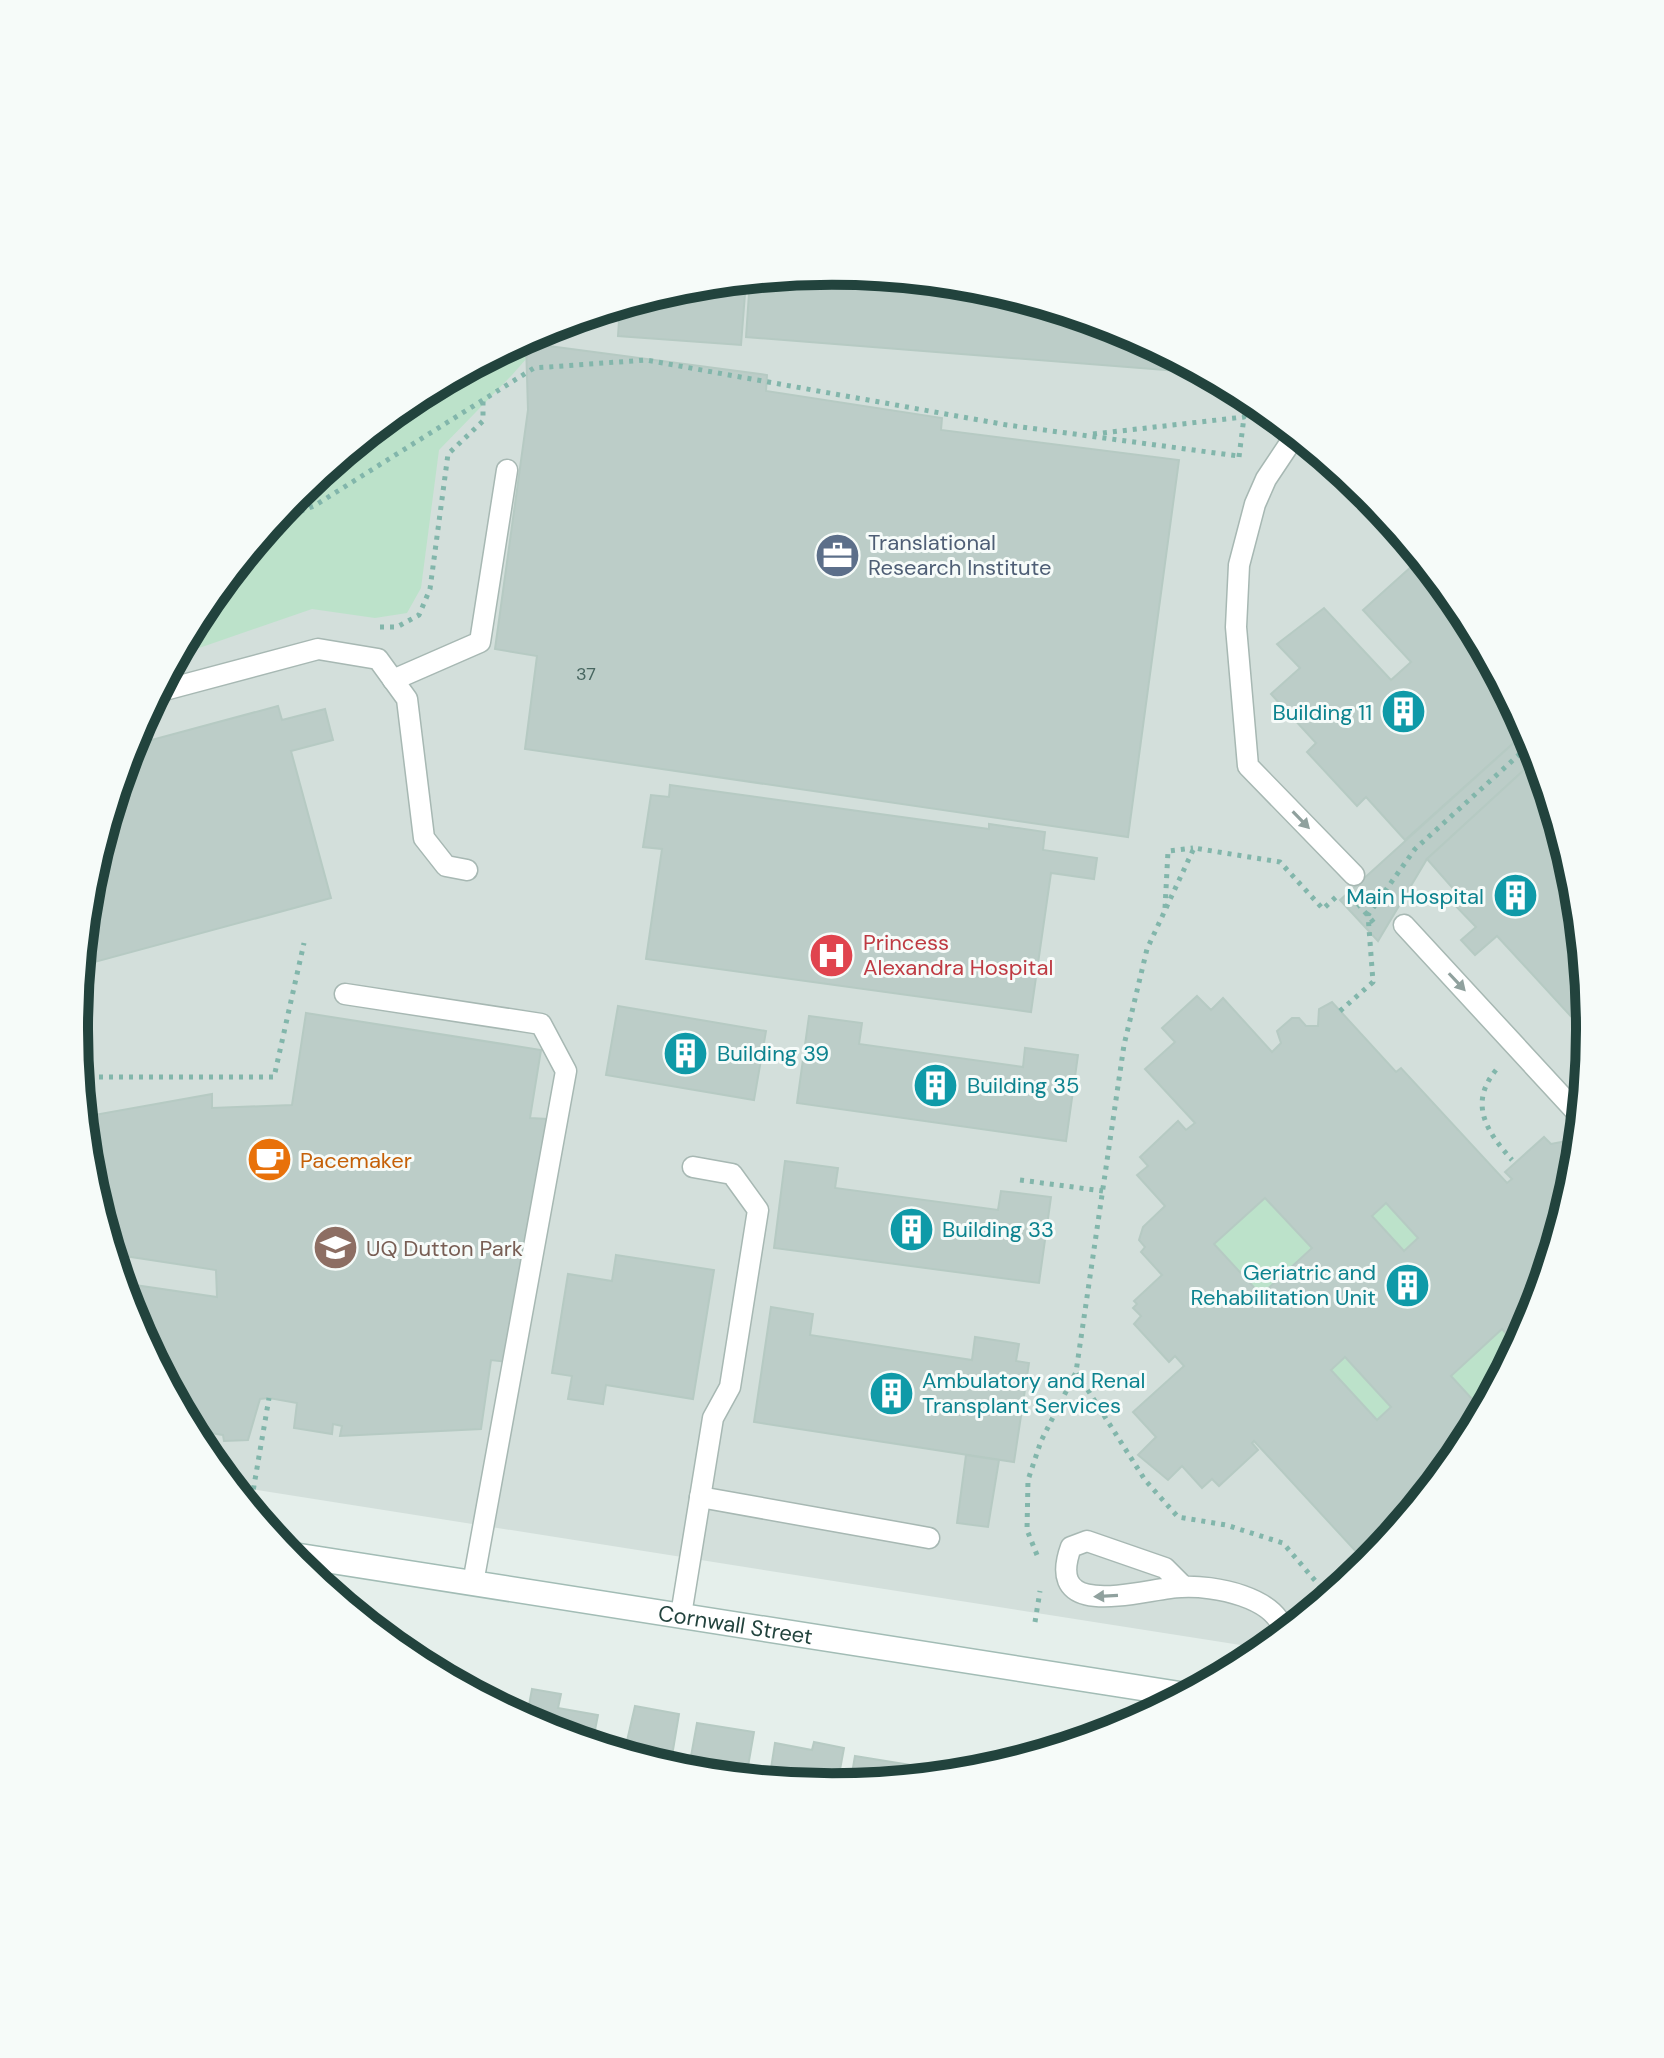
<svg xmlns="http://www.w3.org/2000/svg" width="1664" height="2058" font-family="'DM Sans',sans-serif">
<rect width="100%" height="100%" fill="#e5efeb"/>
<polygon fill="#d3dfdb" points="832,271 980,286 1122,329 1253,399 1368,493 1463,608 1532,739 1576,882 1590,1029 1575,1177 1532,1319 1462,1450 1368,1565 1266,1649 231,1486 201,1450 132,1319 88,1176 74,1029 89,881 132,739 202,608 296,493 411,398 542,329 685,285"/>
<g fill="#bce2ca">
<polygon points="556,325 512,375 439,450 421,588 407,613 375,618 312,609 176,656 202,608 296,493 411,398"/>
<polygon points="1265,1198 1312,1248 1261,1295 1214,1244"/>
<polygon points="1386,1203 1418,1238 1404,1251 1372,1216"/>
<polygon points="1502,1329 1518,1347 1483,1411 1451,1376"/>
<polygon points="1345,1357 1391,1407 1377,1420 1331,1370"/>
</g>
<g fill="#bccdc8" stroke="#b6cac3" stroke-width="2" fill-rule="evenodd">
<polygon points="832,271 980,286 1122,329 1204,373 746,337 750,279"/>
<polygon points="736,280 746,281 741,345 618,336 620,305 685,285"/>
<polygon points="526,343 767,375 766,391 942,418 941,430 1179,460 1128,837 525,749 537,656 495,649 528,410"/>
<polygon points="1421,558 1463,608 1528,730 1405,840 1366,797 1357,806 1307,752 1316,743 1271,694 1300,668 1277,644 1324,608 1391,680 1411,662 1363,610"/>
<polygon points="278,706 282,720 325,709 333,740 291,751 331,898 80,966 89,881 129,746"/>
<polygon points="1528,730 1538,757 1427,859 1378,941 1340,900"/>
<polygon points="1538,757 1576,882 1589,1036 1497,936 1475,955 1461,940 1476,927 1450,900 1457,893 1427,859"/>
<polygon points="670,785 989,829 989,824 1045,832 1043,850 1097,858 1094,879 1051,873 1031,1012 646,959 662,849 643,847 651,795 669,797"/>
<path d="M 1197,996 L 1211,1010 L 1223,998 L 1272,1052 L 1281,1043 L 1277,1031 L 1292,1018 L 1299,1018 L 1306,1026 L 1318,1026 L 1319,1009 L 1332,1002 L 1396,1072 L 1401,1068 L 1507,1183 L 1512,1179 L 1505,1172 L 1544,1137 L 1551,1144 L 1566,1141 L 1578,1154 L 1575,1177 L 1532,1319 L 1518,1347 L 1502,1329 L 1451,1376 L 1483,1411 L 1462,1450 L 1373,1559 L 1367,1553 L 1361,1557 L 1254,1441 L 1252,1443 L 1258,1450 L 1219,1486 L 1212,1479 L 1202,1488 L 1182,1466 L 1168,1480 L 1138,1455 L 1156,1437 L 1133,1412 L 1184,1366 L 1175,1356 L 1169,1362 L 1134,1324 L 1141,1316 L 1133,1308 L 1137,1304 L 1134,1301 L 1162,1275 L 1141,1252 L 1145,1247 L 1139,1240 L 1143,1227 L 1165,1206 L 1137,1175 L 1148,1166 L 1140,1157 L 1178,1121 L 1186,1130 L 1195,1123 L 1145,1069 L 1175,1042 L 1162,1028 ZM 1265,1198 L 1312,1248 L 1261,1295 L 1214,1244 ZM 1386,1203 L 1418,1238 L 1404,1251 L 1372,1216 ZM 1345,1357 L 1391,1407 L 1377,1420 L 1331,1370 Z"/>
<polygon points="618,1006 766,1031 754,1100 606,1075"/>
<polygon points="306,1013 541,1050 530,1118 547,1119 507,1362 491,1360 481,1429 340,1436 342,1426 333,1424 332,1434 294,1428 297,1403 269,1398 260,1399 248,1440 224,1441 223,1435 191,1430 132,1319 121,1283 217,1297 216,1270 112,1254 88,1176 83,1117 212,1094 212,1108 292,1105"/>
<polygon points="809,1016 862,1023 859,1044 1023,1067 1025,1048 1078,1055 1066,1141 797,1103"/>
<polygon points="785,1161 838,1168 835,1188 998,1210 1001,1191 1051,1197 1039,1283 774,1248"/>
<polygon points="616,1255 714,1270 693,1399 606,1385 603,1404 568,1399 572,1376 552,1373 568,1274 612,1281"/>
<polygon points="771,1307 813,1314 810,1335 972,1360 975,1337 1019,1344 1016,1361 1029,1363 1014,1462 754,1422"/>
<polygon points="966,1455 999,1460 988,1527 957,1523"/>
<polygon points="532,1689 561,1694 558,1708 598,1715 592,1745 526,1721"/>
<polygon points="635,1706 679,1714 670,1768 624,1754"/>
<polygon points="697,1723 754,1732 746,1778 688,1773"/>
<polygon points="814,1742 844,1748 837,1786 769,1781 775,1743 812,1750"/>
<polygon points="1023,1752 1038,1755 1021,1760"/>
<polygon points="855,1756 966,1774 850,1785"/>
</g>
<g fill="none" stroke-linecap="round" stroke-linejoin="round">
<defs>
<g id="service">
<polyline points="1296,434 1266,479 1255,504 1239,565 1236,627 1248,766 1354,875"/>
<polyline points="393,680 480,642 507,470"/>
<polyline points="157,692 318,649 378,659 407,699 424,838 446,866 467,870"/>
<polyline points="1404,925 1581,1117"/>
<polyline points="345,994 541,1024 566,1071 473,1583"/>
<polyline points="700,1497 929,1538"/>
<path d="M 1183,1586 L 1165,1568 L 1087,1541 L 1071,1547 C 1043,1624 1145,1588 1181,1587 C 1214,1585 1277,1597 1284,1633"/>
<polyline points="681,1615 713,1418 730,1387 758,1210 732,1174 693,1167"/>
</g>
<g id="secondary">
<path id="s1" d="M 287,1554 L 1186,1695"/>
</g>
</defs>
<use href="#service" stroke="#a7b8b3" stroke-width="23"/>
<use href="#secondary" stroke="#a2bcb5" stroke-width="27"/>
<g stroke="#82b6ab" stroke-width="5" stroke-dasharray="4 6" stroke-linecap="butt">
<polyline points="1093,434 1244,417 1251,398"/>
<polyline points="1239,457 1244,417"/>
<polyline points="272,522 314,506 534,368 646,360 1007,425 1238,456"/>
<polyline points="380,627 397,627 419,615 430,589 448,454 483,421 483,401"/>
<polyline points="1358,904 1375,924"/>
<polyline points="1165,908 1168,851 1193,848"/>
<polyline points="1340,1011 1373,982 1368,915 1415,849 1533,742"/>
<path d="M 1496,1070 C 1468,1104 1487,1132 1512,1160"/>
<polyline points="79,1077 274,1077 304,943"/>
<polyline points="1020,1180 1103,1191"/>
<polyline points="1077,1373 1145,1480 1178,1517 1226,1525 1283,1543 1329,1597"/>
<polyline points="250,1509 269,1398"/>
<polyline points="1037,1555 1027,1530 1028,1480 1041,1441 1076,1372 1124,1045 1147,949 1194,848 1280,862 1323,909 1337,896"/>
<polyline points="1035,1622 1040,1591"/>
</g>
<use href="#service" stroke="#fff" stroke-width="20"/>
<use href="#secondary" stroke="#fff" stroke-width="24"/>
</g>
<defs><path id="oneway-solid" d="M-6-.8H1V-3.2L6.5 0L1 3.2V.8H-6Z" transform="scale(2)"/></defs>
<g fill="#90a19e">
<use href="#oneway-solid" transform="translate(1301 820) rotate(46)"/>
<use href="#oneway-solid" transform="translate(1457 982) rotate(47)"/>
<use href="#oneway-solid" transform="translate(1106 1596) rotate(177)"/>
</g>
<defs>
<symbol id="office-disc" viewBox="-11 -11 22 22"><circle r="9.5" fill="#5c6f8a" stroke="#f6fbf9"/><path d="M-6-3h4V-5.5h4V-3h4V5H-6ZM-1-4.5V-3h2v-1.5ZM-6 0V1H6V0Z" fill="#fff"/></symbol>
<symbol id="building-disc" viewBox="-11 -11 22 22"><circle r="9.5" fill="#0f9aa8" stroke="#f6fbf9"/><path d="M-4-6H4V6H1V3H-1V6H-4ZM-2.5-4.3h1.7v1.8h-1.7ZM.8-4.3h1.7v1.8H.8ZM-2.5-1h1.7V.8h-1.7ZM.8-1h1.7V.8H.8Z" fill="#fff"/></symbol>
<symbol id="hospital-disc" viewBox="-11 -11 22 22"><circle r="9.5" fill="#e0444e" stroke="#f6fbf9"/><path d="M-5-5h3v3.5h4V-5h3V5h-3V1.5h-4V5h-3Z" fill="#fff"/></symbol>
<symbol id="cafe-disc" viewBox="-11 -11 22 22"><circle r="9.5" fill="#e8710a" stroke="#f6fbf9"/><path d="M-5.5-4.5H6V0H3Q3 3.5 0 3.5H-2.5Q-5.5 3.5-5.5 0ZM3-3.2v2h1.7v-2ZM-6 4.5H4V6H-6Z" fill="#fff"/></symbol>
<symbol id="university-disc" viewBox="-11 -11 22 22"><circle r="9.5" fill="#8d6e63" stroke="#f6fbf9"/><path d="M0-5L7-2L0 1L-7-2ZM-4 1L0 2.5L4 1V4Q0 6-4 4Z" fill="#fff"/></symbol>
</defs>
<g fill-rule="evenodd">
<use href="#office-disc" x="812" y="530" width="51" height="51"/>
<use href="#building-disc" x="1378" y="686" width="51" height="51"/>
<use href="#building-disc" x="1490" y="870" width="51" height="51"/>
<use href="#hospital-disc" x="806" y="930" width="51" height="51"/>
<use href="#building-disc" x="660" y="1028" width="51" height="51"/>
<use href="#building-disc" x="910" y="1060" width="51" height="51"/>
<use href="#cafe-disc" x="244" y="1134" width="51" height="51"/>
<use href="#building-disc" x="886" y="1204" width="51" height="51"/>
<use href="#university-disc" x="310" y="1222" width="51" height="51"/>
<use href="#building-disc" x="1382" y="1260" width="51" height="51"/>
<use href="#building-disc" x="866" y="1368" width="51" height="51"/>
</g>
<g text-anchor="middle" stroke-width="6" stroke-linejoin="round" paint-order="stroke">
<g font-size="18" fill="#486660">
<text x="586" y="680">37</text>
</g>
<g font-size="22" fill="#4e5e75" stroke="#f6fbf9" text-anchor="start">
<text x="868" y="550">Translational<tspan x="868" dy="25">Research Institute</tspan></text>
</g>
<g font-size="22" fill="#0d838f" stroke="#f6fbf9" text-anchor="start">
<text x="1372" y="720" text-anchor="end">Building 11</text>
<text x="1484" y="904" text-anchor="end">Main Hospital</text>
<text x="717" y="1061">Building 39</text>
<text x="967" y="1093">Building 35</text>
<text x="942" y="1237">Building 33</text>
<text x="1376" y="1280" text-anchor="end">Geriatric and<tspan x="1376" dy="25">Rehabilitation Unit</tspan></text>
<text x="922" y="1388">Ambulatory and Renal<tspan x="922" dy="25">Transplant Services</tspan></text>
</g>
<g font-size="22" fill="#be3a42" stroke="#f6fbf9" text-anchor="start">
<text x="863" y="950">Princess<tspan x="863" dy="25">Alexandra Hospital</tspan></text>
</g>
<g font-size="22" fill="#c56008" stroke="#f6fbf9" text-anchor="start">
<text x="300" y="1168">Pacemaker</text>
</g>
<g font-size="22" fill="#785e54" stroke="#f6fbf9" text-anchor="start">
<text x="366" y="1256">UQ Dutton Park</text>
</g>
<g font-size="22" fill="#22433d" stroke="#f6fbf9">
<text dy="8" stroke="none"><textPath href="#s1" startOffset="454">Cornwall Street</textPath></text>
</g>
</g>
<path d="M0 0H1664V2058H0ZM88 1029a744 744 0 1 1 1488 0a744 744 0 1 1-1488 0Z" fill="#f6fbf9" fill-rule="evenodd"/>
<path fill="none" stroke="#22433d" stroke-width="10" d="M88 1029a744 744 0 1 1 1488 0a744 744 0 1 1-1488 0Z"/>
</svg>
